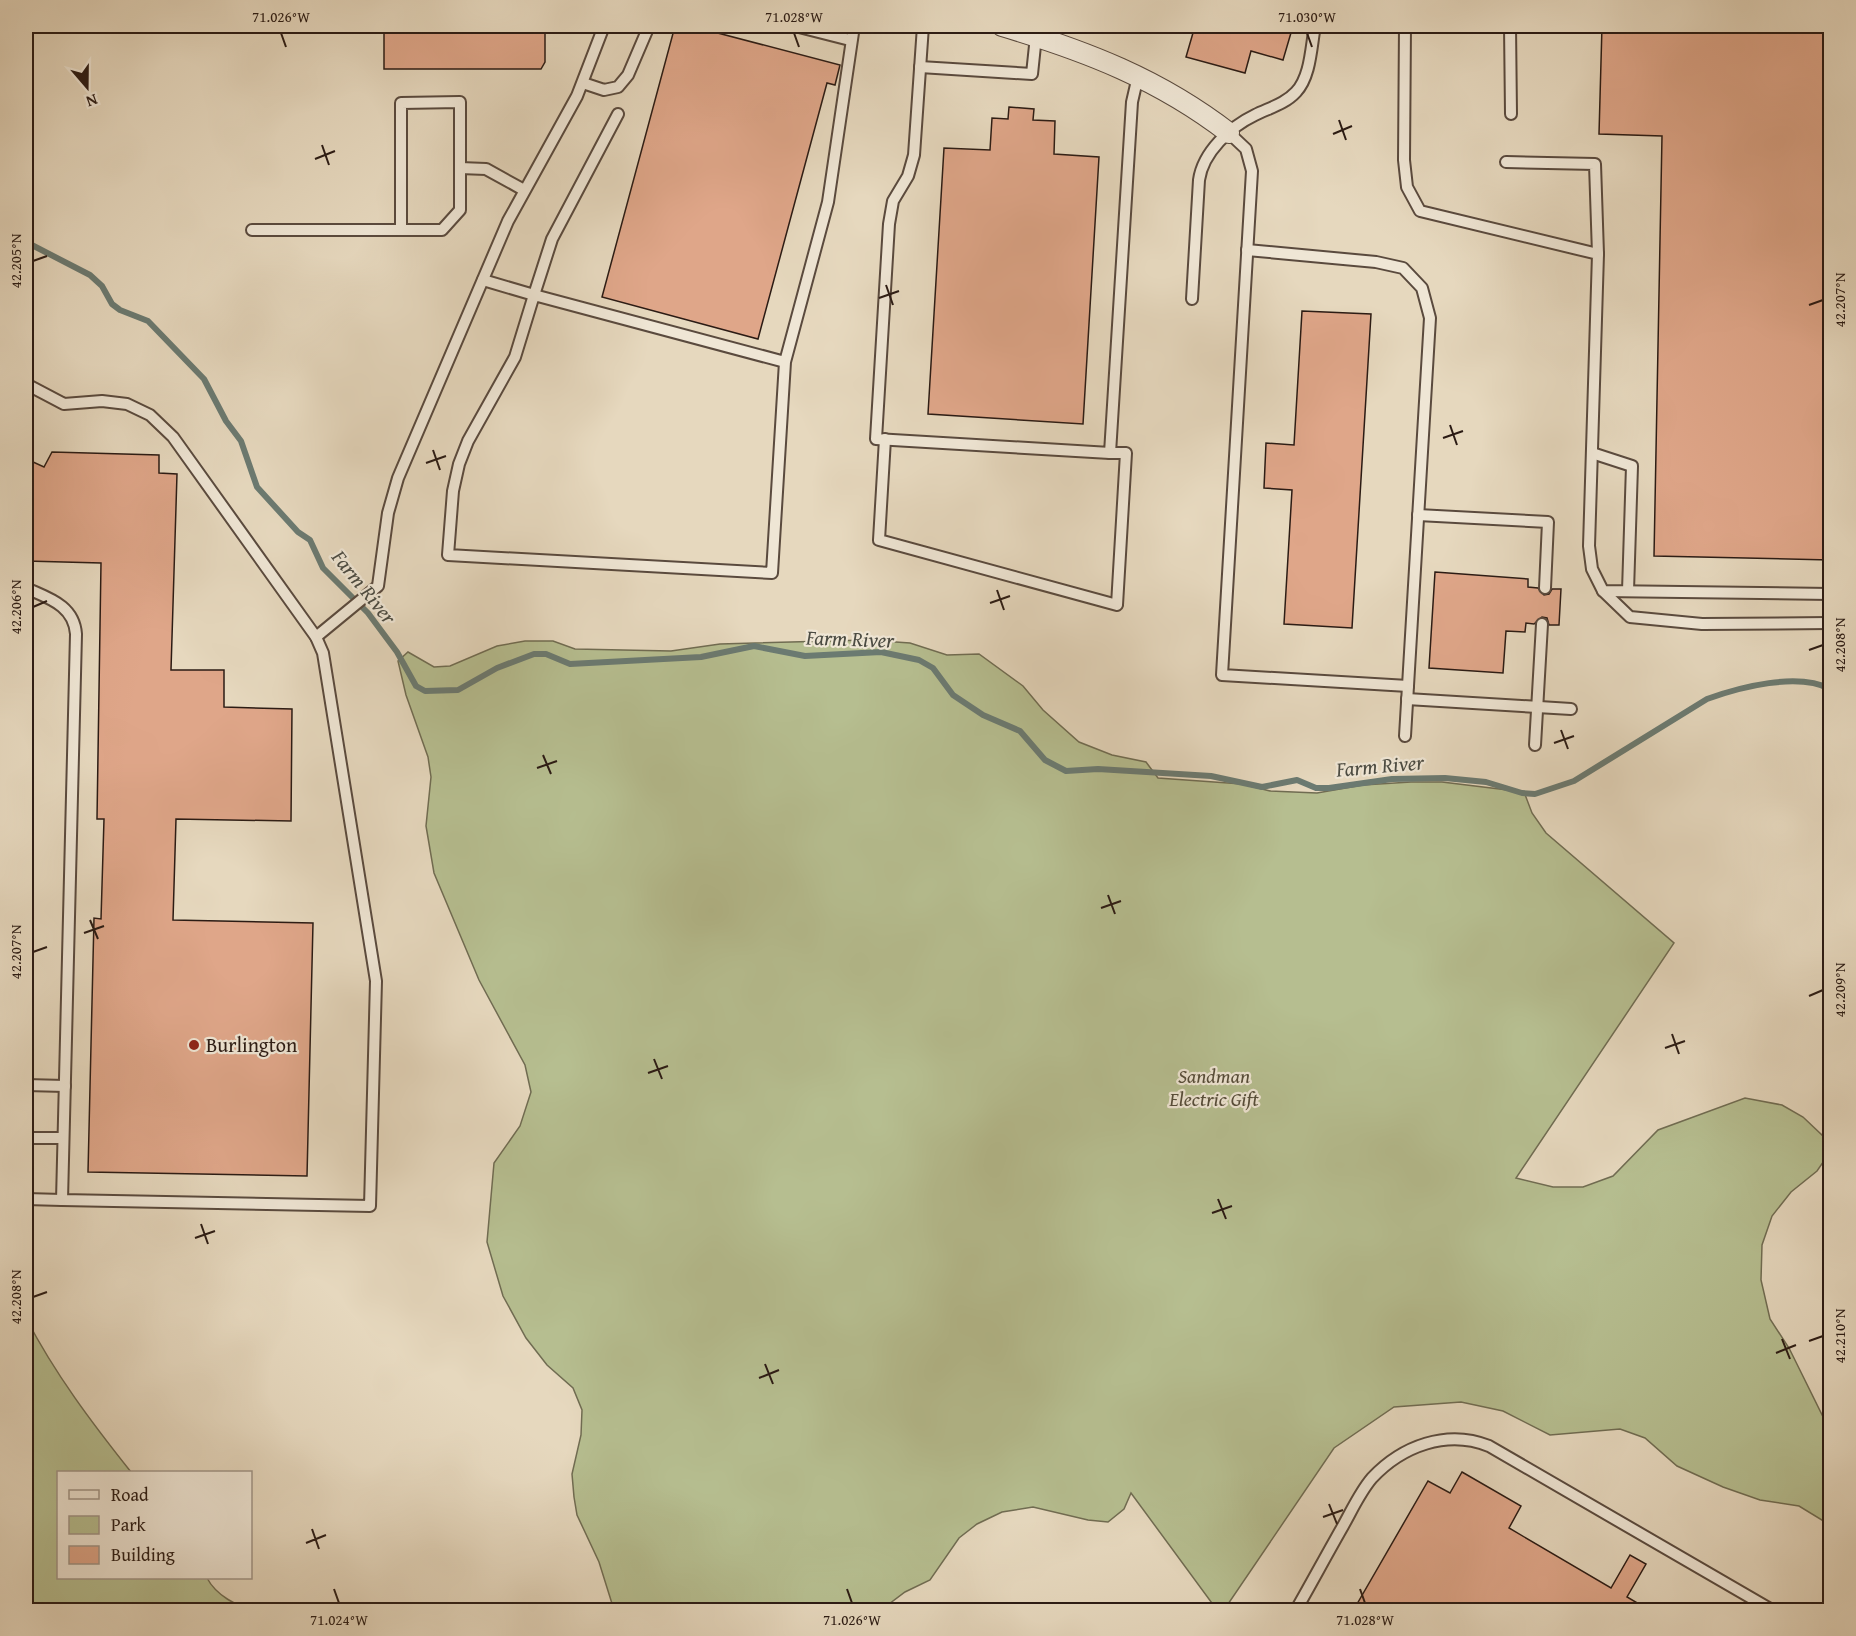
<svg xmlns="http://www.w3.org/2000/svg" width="1856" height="1636" font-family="'Gentium Book Plus',serif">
<rect width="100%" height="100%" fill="#e6d8be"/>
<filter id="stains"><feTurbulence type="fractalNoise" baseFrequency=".00333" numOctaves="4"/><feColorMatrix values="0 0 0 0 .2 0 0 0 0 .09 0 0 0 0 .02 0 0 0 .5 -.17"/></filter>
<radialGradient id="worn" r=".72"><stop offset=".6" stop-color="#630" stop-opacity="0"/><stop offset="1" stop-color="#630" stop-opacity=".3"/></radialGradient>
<g fill="#b6be90" stroke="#706c52" stroke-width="1.5">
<polygon points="867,640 910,643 947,655 979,654 1023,686 1043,710 1079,742 1112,755 1146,762 1158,778 1242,784 1270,791 1317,793 1363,785 1411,782 1442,782 1524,792 1532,813 1546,833 1674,943 1516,1178 1553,1187 1583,1187 1613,1176 1658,1130 1745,1098 1782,1105 1803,1117 1824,1137 1828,1155 1817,1171 1791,1192 1772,1216 1762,1245 1761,1280 1770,1319 1789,1348 1830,1431 1830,1525 1799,1506 1760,1500 1723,1487 1677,1466 1645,1438 1620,1429 1550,1435 1503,1411 1461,1402 1394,1407 1334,1448 1224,1610 1217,1610 1131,1493 1124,1509 1108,1522 1088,1520 1033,1507 1002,1512 977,1524 959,1538 930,1580 905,1592 881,1610 614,1610 599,1562 577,1515 574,1497 572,1474 581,1435 582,1410 573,1388 547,1365 526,1338 503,1296 487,1242 494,1163 520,1126 531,1092 525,1065 479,980 434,873 426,826 431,777 428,757 406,695 398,661 408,652 434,667 450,666 497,646 525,641 553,641 575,649 671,651 720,644"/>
<path d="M 26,1318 C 55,1374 92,1423 131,1472 L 58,1472 L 58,1578 L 207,1578 C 216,1595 237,1607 255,1610 L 26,1610 Z"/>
</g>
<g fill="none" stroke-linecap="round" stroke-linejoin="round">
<path stroke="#6b7a71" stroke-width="6" d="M 26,242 L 90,275 L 102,286 L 112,304 L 120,310 L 148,321 L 204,379 L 226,421 L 241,441 L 257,487 L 298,532 L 310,540 L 323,568 L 368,613 L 397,652 L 416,686 L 425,691 L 458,690 L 497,668 L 534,654 L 546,654 L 570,664 L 701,657 L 754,646 L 805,656 L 881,652 L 919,660 L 933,668 L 953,695 L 983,715 L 1020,731 L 1045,760 L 1066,771 L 1098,769 L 1211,776 L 1262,787 L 1297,780 L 1316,788 L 1329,788 L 1392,779 L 1445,778 L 1486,782 L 1522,793 L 1535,794 L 1574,781 L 1707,699 C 1740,687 1798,672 1830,689"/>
</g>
<g fill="#dfa689" stroke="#2b1b14" stroke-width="1.5">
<polygon points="384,26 545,26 545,62 541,69 384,69"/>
<polygon points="675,26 691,26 840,65 835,85 827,83 758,339 602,297"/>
<polygon points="1195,26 1293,26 1283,60 1251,51 1245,73 1186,57"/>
<polygon points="1602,26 1830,26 1830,560 1654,556 1662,136 1599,134"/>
<polygon points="1009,107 1034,109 1033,120 1055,121 1054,154 1099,157 1083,424 928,414 944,148 990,150 992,118 1008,119"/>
<polygon points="1302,311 1371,314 1352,628 1284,624 1292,490 1264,488 1266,443 1294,445"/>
<polygon points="52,452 159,455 159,473 177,474 171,670 224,670 224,707 292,709 291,821 176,819 173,920 313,923 307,1176 88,1172 94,918 101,919 104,819 97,819 101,563 26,561 26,474 31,461 44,467"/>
<polygon points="1435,572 1528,579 1528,587 1538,588 1544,595 1549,594 1552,589 1561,589 1559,625 1549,625 1547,618 1542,617 1534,624 1526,623 1525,632 1506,631 1503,673 1429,668"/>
<polygon points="1462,1472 1521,1506 1509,1528 1611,1588 1630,1555 1646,1564 1627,1597 1651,1611 1353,1611 1428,1481 1450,1493"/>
</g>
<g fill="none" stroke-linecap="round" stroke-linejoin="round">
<defs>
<g id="service">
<polyline points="795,26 850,40"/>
<polyline points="923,26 914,155 908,176 893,201 889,224 876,439 1110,453 1132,102 1138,76"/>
<polyline points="1405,26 1404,160 1407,187 1420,211 1598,254 1589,546 1592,569 1603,591 1830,594"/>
<polyline points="1510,26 1511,114"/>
<polyline points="920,67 1032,74 1036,36"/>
<polyline points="583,83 604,90 618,87 628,75 649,26"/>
<polyline points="1229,133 1246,149 1252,171 1222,675 1408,686"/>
<polyline points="1506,162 1595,164 1598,254"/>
<polyline points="460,168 486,169 524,190"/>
<polyline points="252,230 442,230 460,210 460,102 401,103 401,230"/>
<polyline points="1247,250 1376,262 1403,268 1422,288 1430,318 1405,736"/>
<polyline points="483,280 534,295 552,239 618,114"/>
<path d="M 1192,299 L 1199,180 C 1203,152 1230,127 1255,115 C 1269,108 1285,104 1296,92 C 1311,76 1311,46 1315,26"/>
<polyline points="785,362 534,295 515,357 468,441 459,464 453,491 448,555 772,573 785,362 828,202 854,26"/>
<path d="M 26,384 L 64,404 L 102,401 L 127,404 L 150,415 L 173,437 L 316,637 L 323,653 L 376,981 L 370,1206 L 62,1200 L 76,634 C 74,605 48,598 26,588"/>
<polyline points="885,439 879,540 1117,605 1126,453 1110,453"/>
<polyline points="1592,453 1632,466 1628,591"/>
<polyline points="1418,515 1548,522 1545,588"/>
<polyline points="1603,591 1630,617 1702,624 1830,623"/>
<polyline points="316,637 378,586 388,513 398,478 508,221 577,96 604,26"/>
<polyline points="1407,699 1571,709"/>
<polyline points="1535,745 1542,624"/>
<polyline points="26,1085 65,1086"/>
<polyline points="26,1138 63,1138"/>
<polyline points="26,1199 62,1200"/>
<path d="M 1296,1610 C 1312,1582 1327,1554 1343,1526 C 1352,1510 1360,1492 1372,1478 C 1402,1446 1447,1429 1489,1446 L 1772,1610"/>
</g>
<path id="minor" d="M 1002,26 C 1086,51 1159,79 1229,133"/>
</defs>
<use href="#service" stroke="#5a4a3e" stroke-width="14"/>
<use href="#minor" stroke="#5a4a3e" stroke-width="22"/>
<use href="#service" stroke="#efe6d5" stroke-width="10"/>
<use href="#minor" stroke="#efe6d5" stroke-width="20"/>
</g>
<path fill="none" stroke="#2b1b14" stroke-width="2" d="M 281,33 L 286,47M 794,33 L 799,47M 1307,33 L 1312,47M 1339,120 L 1346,140M 1333,134 L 1352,126M 322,145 L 329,165M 315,159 L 335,151M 33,261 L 47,256M 886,285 L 893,305M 879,298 L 899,291M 1809,305 L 1823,300M 1450,425 L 1457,445M 1443,438 L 1463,431M 433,450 L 440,470M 426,463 L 446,456M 997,590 L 1004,610M 990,603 L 1010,596M 33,607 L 47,601M 1809,650 L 1823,645M 1561,730 L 1568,749M 1554,743 L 1574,736M 543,755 L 551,774M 537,768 L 557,761M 1108,895 L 1115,914M 1101,908 L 1121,901M 90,920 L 98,939M 84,933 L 104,926M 33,952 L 47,947M 1809,996 L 1823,990M 1672,1034 L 1679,1054M 1665,1048 L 1685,1041M 654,1059 L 662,1079M 648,1073 L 668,1066M 1218,1199 L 1226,1219M 1212,1213 L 1232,1206M 201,1224 L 208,1244M 195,1238 L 215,1231M 33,1297 L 47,1292M 1782,1339 L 1790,1359M 1809,1341 L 1823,1336M 1776,1353 L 1796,1345M 765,1364 L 773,1384M 759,1378 L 779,1370M 1329,1504 L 1337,1524M 1323,1517 L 1343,1510M 312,1529 L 319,1549M 306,1543 L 326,1535M 334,1589 L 339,1603M 847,1589 L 852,1603M 1360,1589 L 1365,1603"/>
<circle fill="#8f2418" stroke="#efe6d5" stroke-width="2" cx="194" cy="1045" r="6"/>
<g text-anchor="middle" stroke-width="4.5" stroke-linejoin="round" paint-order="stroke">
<g font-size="20" fill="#2b1b14" stroke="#efe6d5" text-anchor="start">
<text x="206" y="1052">Burlington</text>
</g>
<g font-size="20" font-style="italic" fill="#554c39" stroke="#efe6d5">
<text x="1214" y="1083">Sandman<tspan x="1214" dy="23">Electric Gift</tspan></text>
</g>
<g font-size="21" font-style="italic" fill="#4b4b42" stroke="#efe6d5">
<text transform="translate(364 587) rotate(51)" y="7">Farm River</text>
<text transform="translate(850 639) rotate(2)" y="7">Farm River</text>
<text transform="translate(1380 766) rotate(-5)" y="7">Farm River</text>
</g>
</g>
<rect width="1856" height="1636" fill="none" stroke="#e6d8be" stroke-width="66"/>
<rect x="57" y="1471" width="195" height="108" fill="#efe6d5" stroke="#a19588" stroke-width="1.5"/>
<rect x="69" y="1490" width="30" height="9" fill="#efe6d5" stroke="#a19588" stroke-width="1.5"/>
<text x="111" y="1501" font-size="18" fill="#2b1b14">Road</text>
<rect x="69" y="1516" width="30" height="18" fill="#b6be90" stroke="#a19588" stroke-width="1.5"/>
<text x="111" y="1531" font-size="18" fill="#2b1b14">Park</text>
<rect x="69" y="1546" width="30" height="18" fill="#dfa689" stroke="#a19588" stroke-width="1.5"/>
<text x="111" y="1561" font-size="18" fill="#2b1b14">Building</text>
<g transform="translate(87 87) rotate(160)" stroke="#efe6d5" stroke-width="4.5" paint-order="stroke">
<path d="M0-4.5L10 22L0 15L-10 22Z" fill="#2b1b14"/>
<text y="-9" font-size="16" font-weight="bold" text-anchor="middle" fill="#2b1b14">N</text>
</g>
<rect x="33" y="33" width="1790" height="1570" fill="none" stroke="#2b1b14" stroke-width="2"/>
<g font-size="15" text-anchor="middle" fill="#2b1b14">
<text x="281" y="22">71.026°W</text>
<text x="794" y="22">71.028°W</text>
<text x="1307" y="22">71.030°W</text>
<text transform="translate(16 261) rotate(-90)" y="5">42.205°N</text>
<text transform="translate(1840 300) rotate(-90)" y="5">42.207°N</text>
<text transform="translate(16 607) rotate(-90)" y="5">42.206°N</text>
<text transform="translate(1840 645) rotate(-90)" y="5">42.208°N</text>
<text transform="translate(16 952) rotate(-90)" y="5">42.207°N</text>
<text transform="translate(1840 990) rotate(-90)" y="5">42.209°N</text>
<text transform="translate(16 1297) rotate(-90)" y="5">42.208°N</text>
<text transform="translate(1840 1336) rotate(-90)" y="5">42.210°N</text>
<text x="339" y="1625">71.024°W</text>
<text x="852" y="1625">71.026°W</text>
<text x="1365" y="1625">71.028°W</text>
</g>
<rect width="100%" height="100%" filter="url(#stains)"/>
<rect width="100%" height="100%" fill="url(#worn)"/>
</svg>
